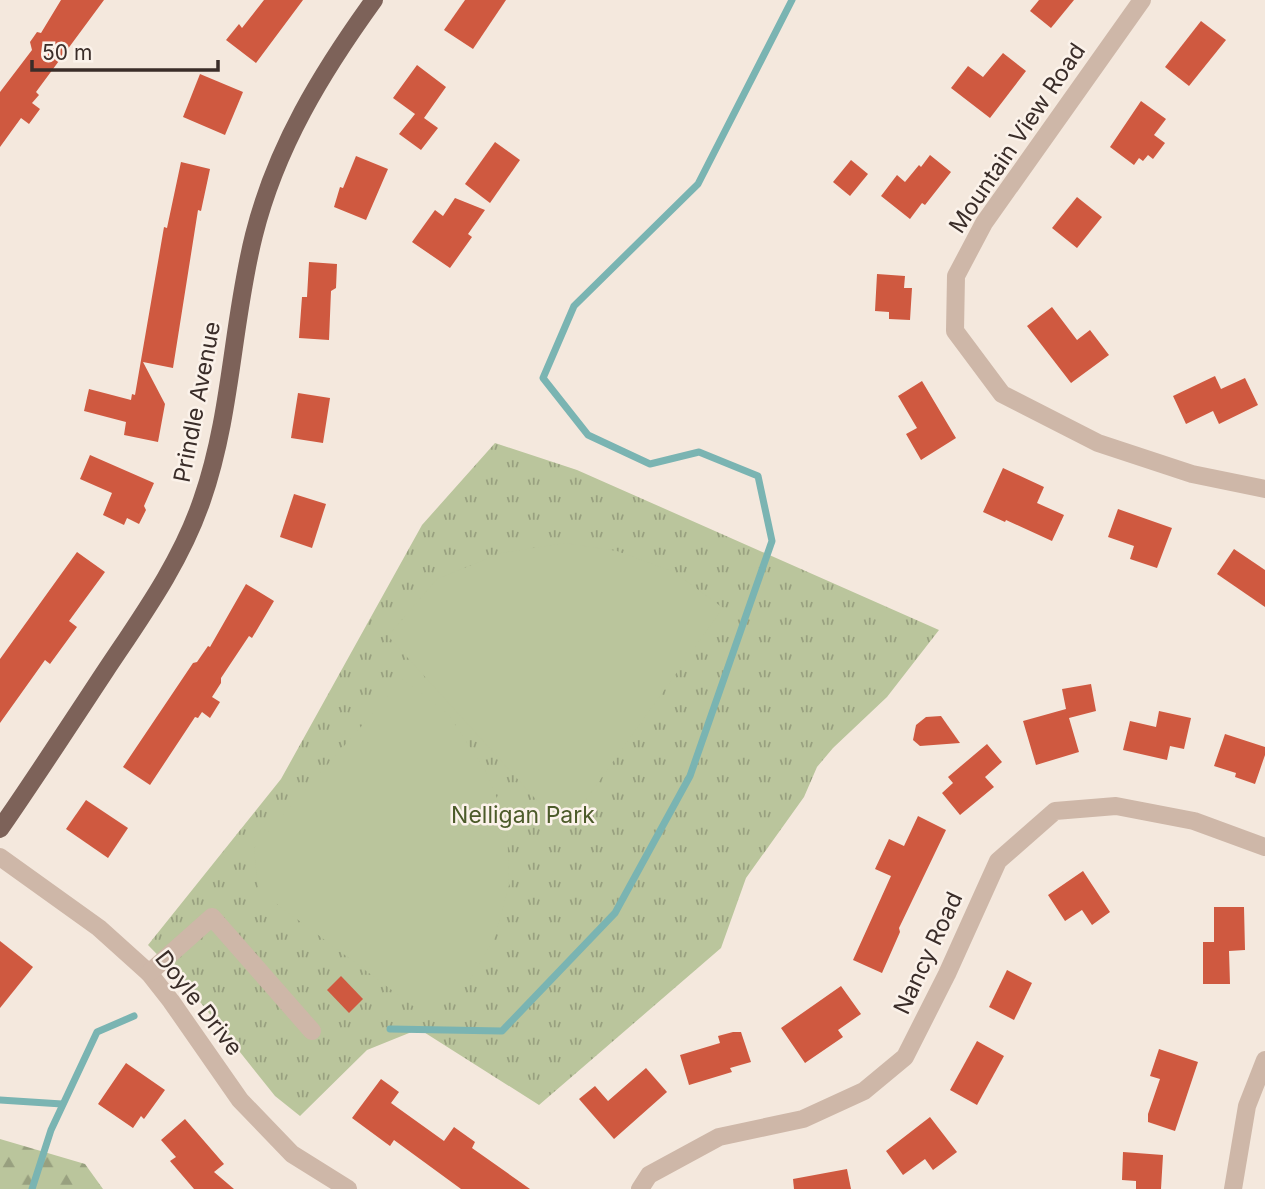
<svg xmlns="http://www.w3.org/2000/svg" width="1265" height="1189" font-family="Inter,sans-serif">
<defs>
<pattern id="grass-tufts" width="24" height="20" patternUnits="userSpaceOnUse" patternTransform="scale(1.75)"><rect width="24" height="20" fill="#bac59c"/><path d="M3 7l-1-3M5 7V3M7 7l1-3M15 17l-1-3M17 17v-4M19 17l1-3" fill="none" stroke="#98a07f"/></pattern>
<pattern id="forest-firs" width="22" height="20" patternUnits="userSpaceOnUse" patternTransform="scale(1.75)"><rect width="22" height="20" fill="#bac59c"/><path d="M5 1l3.5 6h-7zM16 11l3.5 6h-7z" fill="#98a07f"/></pattern>
</defs>
<rect width="100%" height="100%" fill="#f4e8dd"/>
<polygon fill="url(#grass-tufts)" points="495,443 577,470 939,630 887,697 833,748 817,767 804,797 746,878 721,948 539,1105 419,1029 367,1050 300,1116 275,1096 185,983 148,945 281,779 422,525"/>
<polygon fill="url(#forest-firs)" points="0,1139 85,1164 103,1189 0,1189"/>
<g fill="#bac59c">
<polygon points="565,543 617,551 674,572 723,608 582,805 542,806 388,636 437,579 501,553"/>
<polygon points="403,679 449,715 485,770 507,822 509,885 495,937 468,983 429,1018 258,890 254,848"/>
</g>
<g fill="none" stroke-linecap="round" stroke-linejoin="round">
<g stroke="#7ab4b2" stroke-width="7">
<polyline points="390,1029 502,1031 615,913 690,776 772,541 758,476 699,452 650,464 588,435 543,378 574,306 698,184 792,0"/>
<polyline points="0,1100 62,1104"/>
<polyline points="32,1189 51,1130 97,1032 134,1016"/>
</g>
</g>
<g fill="#cf5940">
<polygon points="61,0 104,0 36,92 39,95 32,103 40,109 29,124 21,118 0,147 0,92 32,50 30,42 37,32 41,33"/>
<polygon points="264,0 303,0 256,63 226,40 239,24 242,28"/>
<polygon points="465,0 506,0 473,49 444,30"/>
<polygon points="1039,0 1074,0 1051,28 1030,11"/>
<polygon points="1201,21 1226,40 1189,86 1165,67"/>
<polygon points="1003,53 1026,71 990,118 951,88 968,66 983,77"/>
<polygon points="417,65 446,87 424,118 438,128 421,150 399,134 415,114 393,98"/>
<polygon points="200,74 243,92 225,135 183,117"/>
<polygon points="1141,101 1166,119 1154,135 1165,143 1153,159 1148,155 1143,161 1139,158 1134,165 1110,147"/>
<polygon points="495,142 520,160 490,203 465,184"/>
<polygon points="930,155 951,172 925,205 922,203 910,219 881,196 897,175 905,182 919,165 921,167"/>
<polygon points="356,156 388,169 366,220 334,207 340,187 343,188"/>
<polygon points="851,160 868,174 850,196 833,182"/>
<polygon points="181,162 210,169 201,211 198,210 173,368 143,362 165,404 158,442 124,435 126,422 84,411 89,389 131,400 132,394 135,395 164,227 167,228"/>
<polygon points="1077,197 1102,217 1077,248 1052,228"/>
<polygon points="455,198 485,210 468,234 472,237 450,268 412,242 435,210 443,216"/>
<polygon points="309,262 337,264 336,288 331,291 329,340 299,338 302,297 307,297"/>
<polygon points="877,274 905,276 904,288 912,288 910,320 889,319 889,312 875,311"/>
<polygon points="1052,307 1077,340 1090,330 1109,355 1071,383 1027,326"/>
<polygon points="1215,376 1221,389 1245,378 1258,405 1219,424 1213,411 1186,424 1173,396"/>
<polygon points="922,381 956,438 921,460 906,434 917,428 898,396"/>
<polygon points="298,393 330,398 323,443 291,438"/>
<polygon points="90,455 154,483 144,506 146,510 139,524 127,518 124,525 103,515 112,493 80,479"/>
<polygon points="1003,468 1044,487 1037,503 1064,515 1052,541 1006,520 1005,522 983,512"/>
<polygon points="294,494 326,504 312,548 280,537"/>
<polygon points="1118,509 1172,528 1157,568 1130,559 1134,546 1108,537"/>
<polygon points="1234,549 1265,570 1265,607 1217,574"/>
<polygon points="77,552 105,572 69,621 77,627 50,664 45,660 0,723 0,659"/>
<polygon points="246,584 274,601 252,638 249,636 221,678 221,683 212,697 220,702 210,718 202,712 198,718 195,717 150,785 123,767 193,663 197,662 208,646 210,647"/>
<polygon points="1091,684 1096,711 1069,718 1079,752 1036,765 1023,721 1066,709 1062,689"/>
<polygon points="1159,711 1191,718 1184,749 1170,746 1167,760 1123,750 1130,721 1156,727"/>
<polygon points="941,716 960,743 920,746 913,740 916,725 926,717"/>
<polygon points="1225,734 1265,747 1265,755 1255,784 1235,777 1236,773 1214,766"/>
<polygon points="987,744 1002,762 985,777 994,787 960,815 942,793 953,783 948,777"/>
<polygon points="86,800 128,828 108,858 66,829"/>
<polygon points="918,816 946,830 899,928 900,932 882,973 853,960 891,876 875,869 889,839 904,846"/>
<polygon points="1083,871 1110,912 1092,925 1082,910 1065,921 1048,895"/>
<polygon points="1214,907 1244,907 1245,950 1229,951 1230,984 1203,984 1203,942 1214,942"/>
<polygon points="0,941 33,967 0,1008"/>
<polygon points="1007,970 1032,983 1014,1020 989,1007"/>
<polygon points="341,976 363,999 349,1013 327,990"/>
<polygon points="841,986 861,1014 838,1030 843,1037 805,1063 781,1028"/>
<polygon points="733,1032 741,1032 751,1062 730,1068 732,1072 689,1085 680,1055 720,1043 718,1036"/>
<polygon points="977,1041 1004,1056 977,1105 950,1090"/>
<polygon points="1159,1049 1198,1062 1175,1131 1148,1122 1148,1114 1160,1079 1150,1076"/>
<polygon points="126,1063 165,1090 144,1119 141,1116 133,1128 98,1104"/>
<polygon points="646,1068 667,1092 614,1139 579,1099 595,1086 608,1101"/>
<polygon points="381,1079 399,1092 391,1103 444,1141 454,1127 475,1142 472,1148 530,1189 461,1189 394,1140 390,1146 352,1118"/>
<polygon points="930,1117 957,1152 933,1170 925,1159 903,1175 886,1151"/>
<polygon points="185,1119 224,1164 214,1172 234,1189 194,1189 170,1161 176,1157 161,1140"/>
<polygon points="1123,1152 1163,1155 1161,1189 1136,1189 1136,1181 1122,1180"/>
<polygon points="847,1169 851,1189 794,1189 793,1179"/>
</g>
<g fill="none" stroke-linecap="round" stroke-linejoin="round">
<g stroke="#ceb7a8" stroke-width="18">
<polyline points="1142,0 984,223 956,276 955,331 1002,394 1098,443 1192,474 1265,489"/>
<polyline points="0,857 99,928 149,973 171,1001 240,1100 292,1154 348,1189"/>
<polyline points="149,973 212,917 312,1031"/>
<polyline points="640,1189 649,1175 719,1137 803,1119 864,1091 905,1057 947,974 998,861 1055,811 1116,806 1194,821 1265,847"/>
<polyline points="1233,1189 1247,1106 1265,1060"/>
</g>
<path stroke="#7d6259" stroke-width="18" d="M 0,829 C 36,777 71,723 106,670 C 142,616 181,562 202,500 C 232,414 232,322 254,235 C 276,147 322,72 374,0"/>
</g>
<g text-anchor="middle" stroke-width="5" stroke-linejoin="round" paint-order="stroke">
<g font-size="23" fill="#3a2d29" stroke="#fbf2ea">
<text transform="translate(1017 138) rotate(-56)" y="8">Mountain View Road</text>
<text transform="translate(197 402) rotate(-79)" y="8">Prindle Avenue</text>
<text transform="translate(928 953) rotate(-65)" y="8">Nancy Road</text>
<text transform="translate(199 1003) rotate(52)" y="8">Doyle Drive</text>
</g>
<g font-size="23" fill="#4c5b2a" stroke="#fbf2ea">
<text x="523" y="823">Nelligan Park</text>
</g>
</g>
<path d="M32 60v10h186v-10" fill="none" stroke="#3a2d29" stroke-width="3.5"/>
<text x="42" y="60" font-size="21" fill="#3a2d29" stroke="#fbf2ea" stroke-width="5" paint-order="stroke">50 m</text>
</svg>
